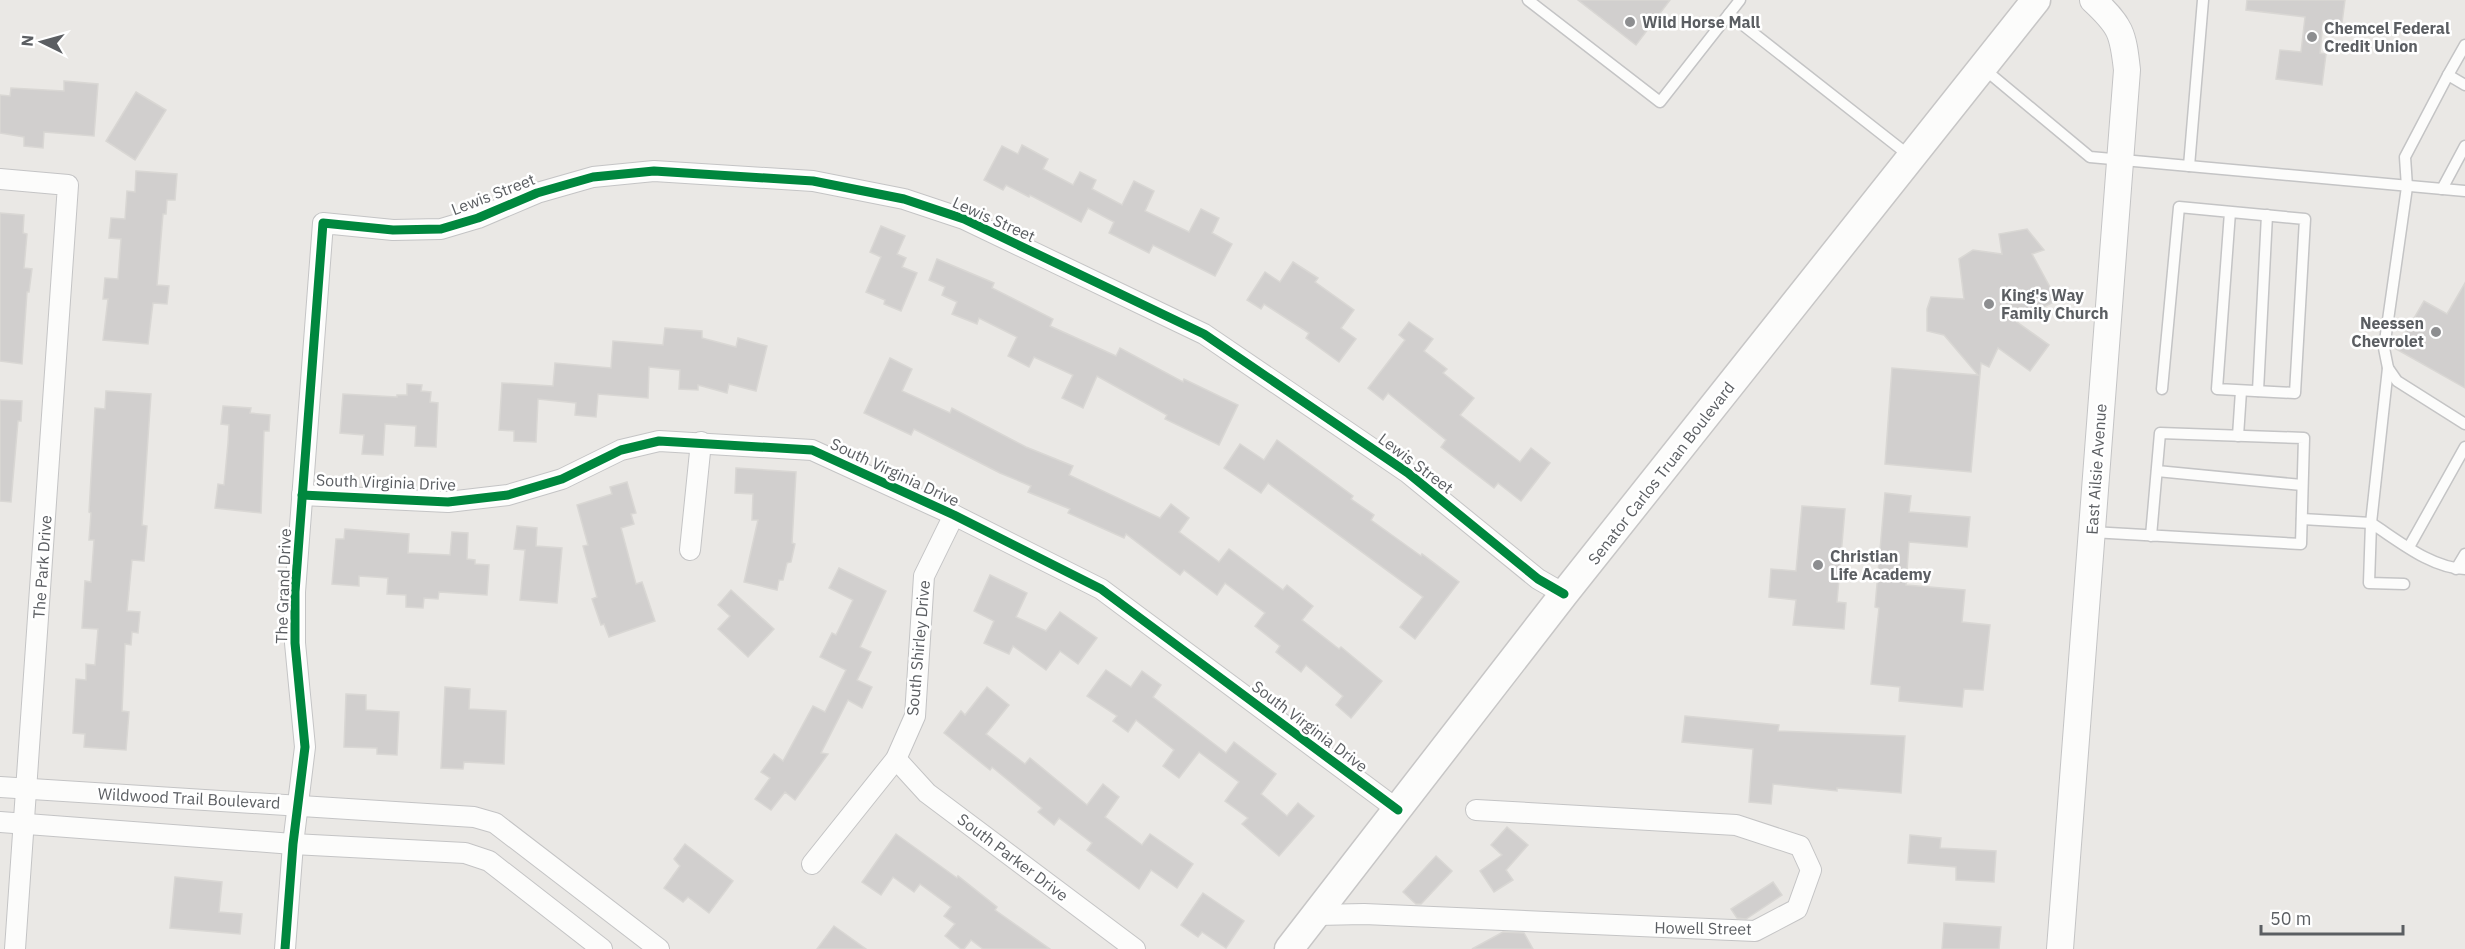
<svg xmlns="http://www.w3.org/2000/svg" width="2465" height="949" font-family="'IBM Plex Sans',sans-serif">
<rect width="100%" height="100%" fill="#eae8e5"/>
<g fill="#d1cfce" stroke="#d9d7d4" stroke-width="1.5">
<polygon points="1578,0 1670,0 1636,45"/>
<polygon points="2247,0 2345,0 2342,23 2323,21 2320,53 2326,54 2322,85 2276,79 2280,50 2301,52 2305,17 2246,10"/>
<polygon points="64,81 98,84 94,136 44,132 43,148 24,146 24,137 0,133 0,95 10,96 11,88 64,91"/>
<polygon points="136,92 166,110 135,160 106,141"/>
<polygon points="1022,145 1048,159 1043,169 1073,185 1080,172 1096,180 1092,189 1122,205 1134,181 1154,191 1145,211 1189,232 1201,209 1219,218 1212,233 1232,244 1215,276 1153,245 1149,253 1109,233 1114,222 1088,208 1081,222 1030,195 1029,197 1006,185 1003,190 984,180 1002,146 1018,154"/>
<polygon points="136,171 177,174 175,200 167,200 166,214 163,214 157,285 169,286 167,304 153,303 148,344 103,340 108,299 103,299 105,278 118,279 121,239 109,238 111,218 125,219 127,191 135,192"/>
<polygon points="0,213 24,215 23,233 27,234 24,268 32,269 29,292 27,292 22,364 0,361"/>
<polygon points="881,226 905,236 897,254 906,258 902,267 917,273 901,311 884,304 885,300 866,292 881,257 870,252"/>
<polygon points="2027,229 2044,250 2032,254 2057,300 2017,322 2049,345 2030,371 1998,348 1989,367 1981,363 1971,472 1885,464 1892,368 1978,375 1944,335 1927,331 1927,309 1931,297 1964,299 1959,259 1973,250 2002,254 1999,234"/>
<polygon points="937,259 994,283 992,288 1053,319 1050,326 1116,356 1120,348 1183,382 1184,379 1238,405 1219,445 1165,419 1167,415 1097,376 1083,408 1062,398 1073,375 1034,357 1029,367 1008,356 1017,337 979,318 977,324 952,314 957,302 942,295 945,287 929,280"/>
<polygon points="1293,262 1318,278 1315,282 1354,310 1341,328 1356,339 1339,362 1306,338 1309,333 1264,304 1261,309 1247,300 1265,272 1280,282"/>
<polygon points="2465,283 2465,388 2396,349 2424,301 2447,314"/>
<polygon points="1409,322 1433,339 1424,351 1447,369 1443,373 1474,398 1460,415 1520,462 1531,448 1550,463 1521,501 1498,483 1494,488 1441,447 1446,440 1388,393 1383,400 1368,388 1405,340 1399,335"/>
<polygon points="665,328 702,331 702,338 736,347 738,338 767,346 756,391 729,384 727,393 698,385 698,390 679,389 680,370 649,367 648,398 598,394 596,417 575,415 576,403 538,399 536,442 514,441 514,431 499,430 502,383 553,386 555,363 611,368 613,341 663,345"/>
<polygon points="890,358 912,369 902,391 950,413 952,408 1026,447 1073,466 1069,475 1160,518 1171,504 1189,518 1179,532 1219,562 1229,549 1283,590 1287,585 1313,606 1302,620 1339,649 1341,647 1382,681 1351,718 1336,705 1343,696 1306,665 1301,672 1276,652 1280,646 1255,626 1265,613 1225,583 1217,595 1184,570 1180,575 1126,534 1124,538 1068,513 1070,509 1028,492 1031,486 1000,473 914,429 911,435 864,413"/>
<polygon points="407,384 422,385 421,391 431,392 430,402 438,403 436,447 415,446 416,426 385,424 383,455 362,454 364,435 340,433 343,394 397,397 397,395 407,395"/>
<polygon points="106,391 151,394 142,525 147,526 144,561 132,560 127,611 140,612 138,633 132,632 131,645 125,644 122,711 129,712 126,750 84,747 85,734 73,733 76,679 86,680 86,664 95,665 98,629 82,628 85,581 91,582 94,540 89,540 91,513 89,512 95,408 105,409"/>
<polygon points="0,400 22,401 21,421 18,421 11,502 0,501"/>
<polygon points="223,406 251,408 250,413 270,415 269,431 264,431 261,513 215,508 218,484 224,485 228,443 229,425 221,424"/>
<polygon points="1277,440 1353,496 1351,499 1374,515 1371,520 1421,556 1422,554 1459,582 1415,639 1400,627 1423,597 1268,483 1261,493 1224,468 1240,444 1264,460"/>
<polygon points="736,468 796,472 792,543 795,544 791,562 787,563 783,580 779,580 777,590 744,582 758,520 752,520 753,494 735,493"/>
<polygon points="627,482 636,513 631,514 634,524 621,528 636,584 642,582 655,621 609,637 604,624 601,625 592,599 597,597 583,546 588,545 577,505 612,494 610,487"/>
<polygon points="1885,493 1911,496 1909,512 1970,517 1967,547 1909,542 1906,585 1965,590 1962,622 1990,625 1983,690 1964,689 1962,707 1899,701 1900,687 1871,684 1879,608 1875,607"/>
<polygon points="1802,506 1845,509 1837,602 1846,603 1844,629 1793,625 1796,600 1769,597 1771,569 1796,571"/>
<polygon points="517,526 537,528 536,546 562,548 557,603 520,600 525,550 514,549"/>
<polygon points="345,529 409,534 408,553 450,555 452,532 468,533 467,559 475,560 475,564 489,565 487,595 439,592 438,599 424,598 423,608 406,607 406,595 387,594 388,578 359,576 359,586 332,584 336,539 344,539"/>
<polygon points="839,568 886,591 860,647 871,652 857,680 872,687 862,708 848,700 821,753 828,754 795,800 785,792 771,810 755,799 770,778 761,772 774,754 783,761 813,706 825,712 846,670 820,657 832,633 836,635 853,600 829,588"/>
<polygon points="990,575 1027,593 1016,617 1046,631 1060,612 1097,638 1078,664 1060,651 1046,670 1013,646 1009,654 984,643 994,621 974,611"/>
<polygon points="731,590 774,629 748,657 718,629 730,616 718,605"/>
<polygon points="1106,670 1131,687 1142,671 1161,685 1153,697 1226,753 1234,742 1276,774 1261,794 1287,816 1298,803 1314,816 1279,856 1242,824 1248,818 1225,801 1239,782 1199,752 1179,778 1163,766 1174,750 1136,720 1128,732 1113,721 1117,716 1087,696"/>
<polygon points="445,687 470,689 469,709 506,711 504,764 464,762 463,769 441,768"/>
<polygon points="987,687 1009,705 986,734 1025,764 1030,758 1087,805 1103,784 1119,797 1105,817 1142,845 1150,834 1193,864 1177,888 1151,870 1139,889 1087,850 1092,843 1059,818 1054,825 1038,812 1042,808 992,767 990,770 944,733 961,711 965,715"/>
<polygon points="346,694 366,695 366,710 399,712 397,755 377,754 377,748 344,747"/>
<polygon points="1685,716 1779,725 1778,731 1905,736 1901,793 1837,788 1837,791 1773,784 1771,804 1749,802 1753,749 1682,742"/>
<polygon points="1507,827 1528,845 1506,870 1513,880 1494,892 1480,871 1502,855 1491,845"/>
<polygon points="896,834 957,878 958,876 997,907 995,910 1050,949 983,949 971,940 964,949 961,949 945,936 955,924 944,916 951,907 920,884 914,892 893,877 881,895 862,882"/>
<polygon points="1910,835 1941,838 1940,848 1996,851 1994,882 1956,880 1956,867 1908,863"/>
<polygon points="685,844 733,881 709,913 688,897 683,902 664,888 680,866 674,859"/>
<polygon points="1436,856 1452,871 1421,904 1416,904 1403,892"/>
<polygon points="175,877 222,882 219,912 242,914 240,934 170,928"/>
<polygon points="1773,882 1782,895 1746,919 1737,918 1731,909"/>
<polygon points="1203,893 1244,921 1226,948 1202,932 1198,937 1181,925"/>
<polygon points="1944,923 2001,927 1999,949 1942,949"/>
<polygon points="834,926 866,949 817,949"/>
<polygon points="1503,932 1524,933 1533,949 1472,949"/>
</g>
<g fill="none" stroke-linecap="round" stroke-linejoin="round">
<defs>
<g id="service">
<polyline points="1528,0 1660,102 1740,0"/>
<polyline points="1729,14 1911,157"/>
<polyline points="1983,68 2090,157 2465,191"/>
<polyline points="2448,75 2465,45"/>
<polyline points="2465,85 2448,75 2405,157 2407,187 2384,348 2388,368 2397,381 2465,424"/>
<polyline points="2189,166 2203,0"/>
<polyline points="2442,189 2465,146"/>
<polyline points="2162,389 2179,207 2305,219 2295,393 2217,389 2230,212"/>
<polyline points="2258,391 2267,215"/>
<polyline points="2238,436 2241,391"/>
<polyline points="2157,471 2302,485"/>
<polyline points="2302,519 2371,523 2388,368"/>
<polyline points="2092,532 2301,544 2304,438 2160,433 2151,536"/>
<polyline points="2409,547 2465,447"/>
<polyline points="2456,569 2465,554"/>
<path d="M 2404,584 L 2369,583 L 2371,523 C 2399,541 2431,568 2465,569"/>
</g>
<g id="minor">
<polyline points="0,179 68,185 15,949"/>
<polyline points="302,495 448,502 508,495 562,479 621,450 659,441 812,450 954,515 1101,589 1398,810"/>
<polyline points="690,550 701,442"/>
<polyline points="896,759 927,793 1135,949"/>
<polyline points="0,787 474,817 495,823 659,949"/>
<polyline points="0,822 293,844 465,853 489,861 602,949"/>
<polyline points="812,864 896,759 915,716 924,576 954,515"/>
<polyline points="1317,915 1364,914 1755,931 1797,909 1811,870 1800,846 1736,825 1476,810"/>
<polyline points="285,949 293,844 305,747 295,643 295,592 323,223 393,230 441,229 478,218 537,193 593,177 654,171 813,181 904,199 964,219 1204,334 1408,473 1538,579 1564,594"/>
</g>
<path id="tertiary" d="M 2060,949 L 2127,70 C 2123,33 2121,26 2093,0"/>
<polyline id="secondary" points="1289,949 1564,594 2036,0"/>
</defs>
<use href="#service" stroke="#c4c4c5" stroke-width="13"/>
<use href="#minor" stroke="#c4c4c5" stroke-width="22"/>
<use href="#tertiary" stroke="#c4c4c5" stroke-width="28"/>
<use href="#secondary" stroke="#c7c6c6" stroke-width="31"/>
<use href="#service" stroke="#fcfcfb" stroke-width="10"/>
<use href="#minor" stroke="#fcfcfb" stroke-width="20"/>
<use href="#tertiary" stroke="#fcfcfb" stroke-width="26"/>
<use href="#secondary" stroke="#fcfcfb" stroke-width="28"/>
<defs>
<g id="cycleway">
<polyline points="302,495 448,502 508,495 562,479 621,450 659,441 812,450 954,515 1101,589 1398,810"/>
<polyline points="285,949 293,844 305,747 295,643 295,592 323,223 393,230 441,229 478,218 537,193 593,177 654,171 813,181 904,199 964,219 1204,334 1408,473 1538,579 1564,594"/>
</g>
</defs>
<use href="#cycleway" stroke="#fff" stroke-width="13"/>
<use href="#cycleway" stroke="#00873e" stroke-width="9"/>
</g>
<g fill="#8d8e90" stroke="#fff" stroke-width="2">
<circle cx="1630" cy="22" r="6"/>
<circle cx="2312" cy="37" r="6"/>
<circle cx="1989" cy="304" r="6"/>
<circle cx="2436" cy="332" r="6"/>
<circle cx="1818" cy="565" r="6"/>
</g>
<g text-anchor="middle" stroke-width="5" stroke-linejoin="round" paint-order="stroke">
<g font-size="16" font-weight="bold" fill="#5b5e62" stroke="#fff" text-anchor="start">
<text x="1642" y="28">Wild Horse Mall</text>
<text x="2324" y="34">Chemcel Federal<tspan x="2324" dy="18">Credit Union</tspan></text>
<text x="2001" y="301">King's Way<tspan x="2001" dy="18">Family Church</tspan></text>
<text x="2424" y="329" text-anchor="end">Neessen<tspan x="2424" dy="18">Chevrolet</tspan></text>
<text x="1830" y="562">Christian<tspan x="1830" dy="18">Life Academy</tspan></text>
</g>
<g font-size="16" fill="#5b5e62" stroke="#fff">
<text transform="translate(493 194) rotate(-21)" y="6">Lewis Street</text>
<text transform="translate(994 219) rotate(24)" y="6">Lewis Street</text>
<text transform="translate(1416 463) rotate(37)" y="6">Lewis Street</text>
<text transform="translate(2096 469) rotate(-86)" y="6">East Ailsie Avenue</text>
<text transform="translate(895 472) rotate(25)" y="6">South Virginia Drive</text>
<text transform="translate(1661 473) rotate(-52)" y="6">Senator Carlos Truan Boulevard</text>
<text transform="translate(386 482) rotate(2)" y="6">South Virginia Drive</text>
<text transform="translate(42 567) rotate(-86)" y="6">The Park Drive</text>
<text transform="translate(283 586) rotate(-88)" y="6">The Grand Drive</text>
<text transform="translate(918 648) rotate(-85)" y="6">South Shirley Drive</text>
<text transform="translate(1310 726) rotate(37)" y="6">South Virginia Drive</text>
<text transform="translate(189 798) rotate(3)" y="6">Wildwood Trail Boulevard</text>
<text transform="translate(1013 857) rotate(37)" y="6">South Parker Drive</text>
<text transform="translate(1703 928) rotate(1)" y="6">Howell Street</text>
</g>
</g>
<g transform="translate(42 42) rotate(275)" stroke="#ffffff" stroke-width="4.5" paint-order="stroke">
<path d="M0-4.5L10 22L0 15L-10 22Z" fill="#5b5e62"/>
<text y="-9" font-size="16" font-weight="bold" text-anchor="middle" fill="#5b5e62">N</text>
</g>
<path d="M2261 925v9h142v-9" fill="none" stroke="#5b5e62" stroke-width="3"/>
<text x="2270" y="925" font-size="18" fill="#5b5e62" stroke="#ffffff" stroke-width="4.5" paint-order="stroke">50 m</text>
</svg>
